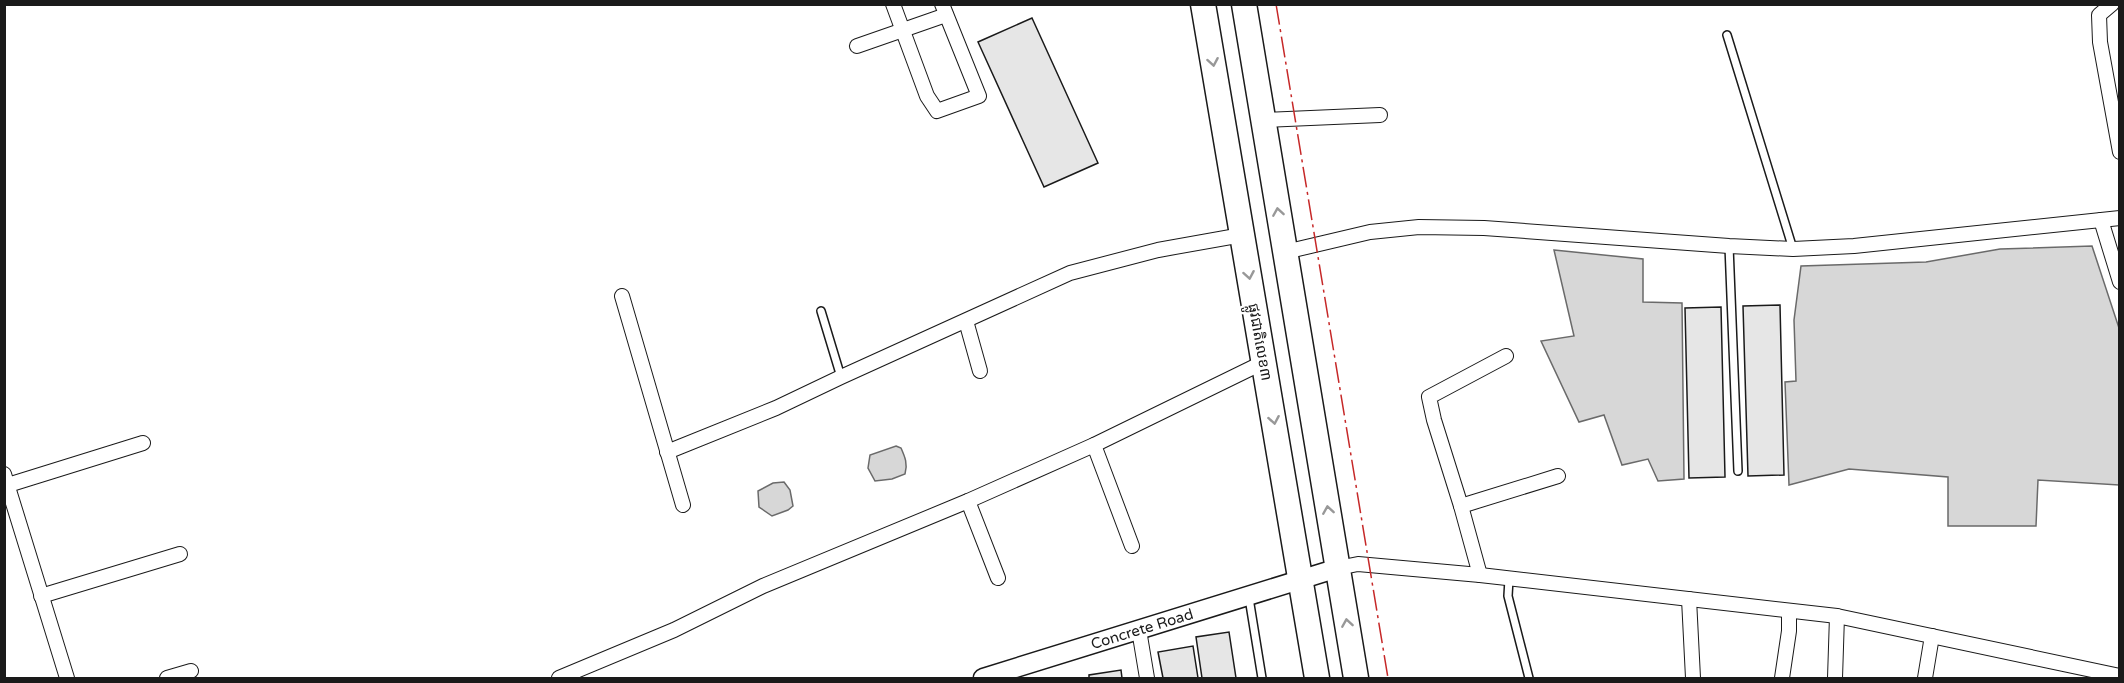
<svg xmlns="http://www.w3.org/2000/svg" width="2124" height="683" font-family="'Varela Round','Noto Sans Khmer',sans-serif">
<rect width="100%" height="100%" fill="#fff"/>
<g fill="#d7d7d7" stroke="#6a6a6a" stroke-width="1.5">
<polygon points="2092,246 2119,328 2119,485 2038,480 2036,526 1948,526 1948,477 1849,469 1789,485 1785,382 1796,381 1794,320 1801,266 1926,262 2000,249"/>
<polygon points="1554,250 1643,259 1643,302 1682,303 1684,479 1658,481 1648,459 1622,465 1604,415 1579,422 1541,341 1574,336"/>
<path d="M 896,446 L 901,448 C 905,457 908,464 905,474 L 892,479 L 875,481 L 868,468 L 870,455 Z"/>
<polygon points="784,482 790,490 793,506 788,510 772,516 759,507 758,491 773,483"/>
</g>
<g fill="#e6e6e6" stroke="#1a1a1a" stroke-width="1.5">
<polygon points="1032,18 1098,163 1044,187 978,42"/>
<polygon points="1780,305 1784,475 1748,476 1743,306"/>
<polygon points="1721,307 1725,477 1689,478 1685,308"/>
<polygon points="1229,632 1236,678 1202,678 1196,637"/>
<polygon points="1193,646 1198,678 1163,678 1158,652"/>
<polygon points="1121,670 1122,678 1089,678 1089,675"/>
</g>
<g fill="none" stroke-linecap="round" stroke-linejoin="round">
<defs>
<g id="service">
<polyline points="1727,35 1793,249"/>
<polyline points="1729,246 1738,471"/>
<polyline points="821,311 841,377"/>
<polyline points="1509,579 1508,596 1529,678"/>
<polyline points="1249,598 1262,678"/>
</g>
<g id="minor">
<polyline points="893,4 927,96 937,111 979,96 942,4"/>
<polyline points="2112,4 2099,15 2100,42 2120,152"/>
<polyline points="857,46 946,15"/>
<polyline points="1263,120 1380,115"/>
<polyline points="2101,220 2120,282"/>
<polyline points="1285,252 1370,232 1419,227 1484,228 1729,246 1793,249 1854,246 2120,218"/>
<polyline points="622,296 683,505"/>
<polyline points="966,321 980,371"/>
<polyline points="1094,445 1132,546"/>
<polyline points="667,452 776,408 841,377 1070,273 1158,250 1242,235"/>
<polyline points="4,474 67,678"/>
<polyline points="8,485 143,443"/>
<polyline points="968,501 998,578"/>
<polyline points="1461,506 1558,476"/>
<polyline points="1338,568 1358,564 1480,575 1837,616 2120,676"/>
<polyline points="1480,575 1461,506 1434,420 1429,397 1506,356"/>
<polyline points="41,596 180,554"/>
<polyline points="1689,599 1693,678"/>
<polyline points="1139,630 1147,678"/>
<polyline points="167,678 191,671"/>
<polyline points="559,678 674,630 763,586 968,501 1094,445 1264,362"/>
<polyline points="1782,678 1789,631 1789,611"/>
<polyline points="1835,678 1837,616"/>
<polyline points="1925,678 1932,636"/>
</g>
<polyline id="tertiary" points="983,678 1338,568"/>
<g id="trunk">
<polyline points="1203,4 1317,678"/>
<polyline points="1244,4 1356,678"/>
</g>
</defs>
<use href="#service" stroke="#1a1a1a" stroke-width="10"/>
<use href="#minor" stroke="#1a1a1a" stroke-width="16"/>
<use href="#tertiary" stroke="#1a1a1a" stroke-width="21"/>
<use href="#trunk" stroke="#1a1a1a" stroke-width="27"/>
<use href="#service" stroke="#fff" stroke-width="7"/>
<use href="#minor" stroke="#fff" stroke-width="14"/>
<use href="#tertiary" stroke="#fff" stroke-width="18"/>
<use href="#trunk" stroke="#fff" stroke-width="24"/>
<polyline stroke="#c62828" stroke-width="1.5" stroke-dasharray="21 4.5 3 4.5" stroke-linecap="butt" points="1276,4 1388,678"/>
</g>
<defs><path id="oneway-chevron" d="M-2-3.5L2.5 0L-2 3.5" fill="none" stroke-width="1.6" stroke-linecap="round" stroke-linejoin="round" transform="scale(1.5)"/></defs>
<g stroke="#989898">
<use href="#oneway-chevron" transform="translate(1213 62) rotate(80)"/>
<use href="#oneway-chevron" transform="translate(1278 212) rotate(-99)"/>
<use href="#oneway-chevron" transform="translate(1249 275) rotate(80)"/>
<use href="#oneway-chevron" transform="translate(1274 420) rotate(80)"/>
<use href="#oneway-chevron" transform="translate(1328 510) rotate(-99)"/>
<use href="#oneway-chevron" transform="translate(1347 623) rotate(-99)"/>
</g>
<g text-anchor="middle" stroke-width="4.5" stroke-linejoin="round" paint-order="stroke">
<g font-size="15" fill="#1a1a1a" stroke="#fff">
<text transform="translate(1260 342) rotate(80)" y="5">ផ្លូវជាតិលេខ៣</text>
<text transform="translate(1142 629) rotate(-17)" y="5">Concrete Road</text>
</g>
</g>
<rect width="2124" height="683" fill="none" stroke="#1a1a1a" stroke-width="12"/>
</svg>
